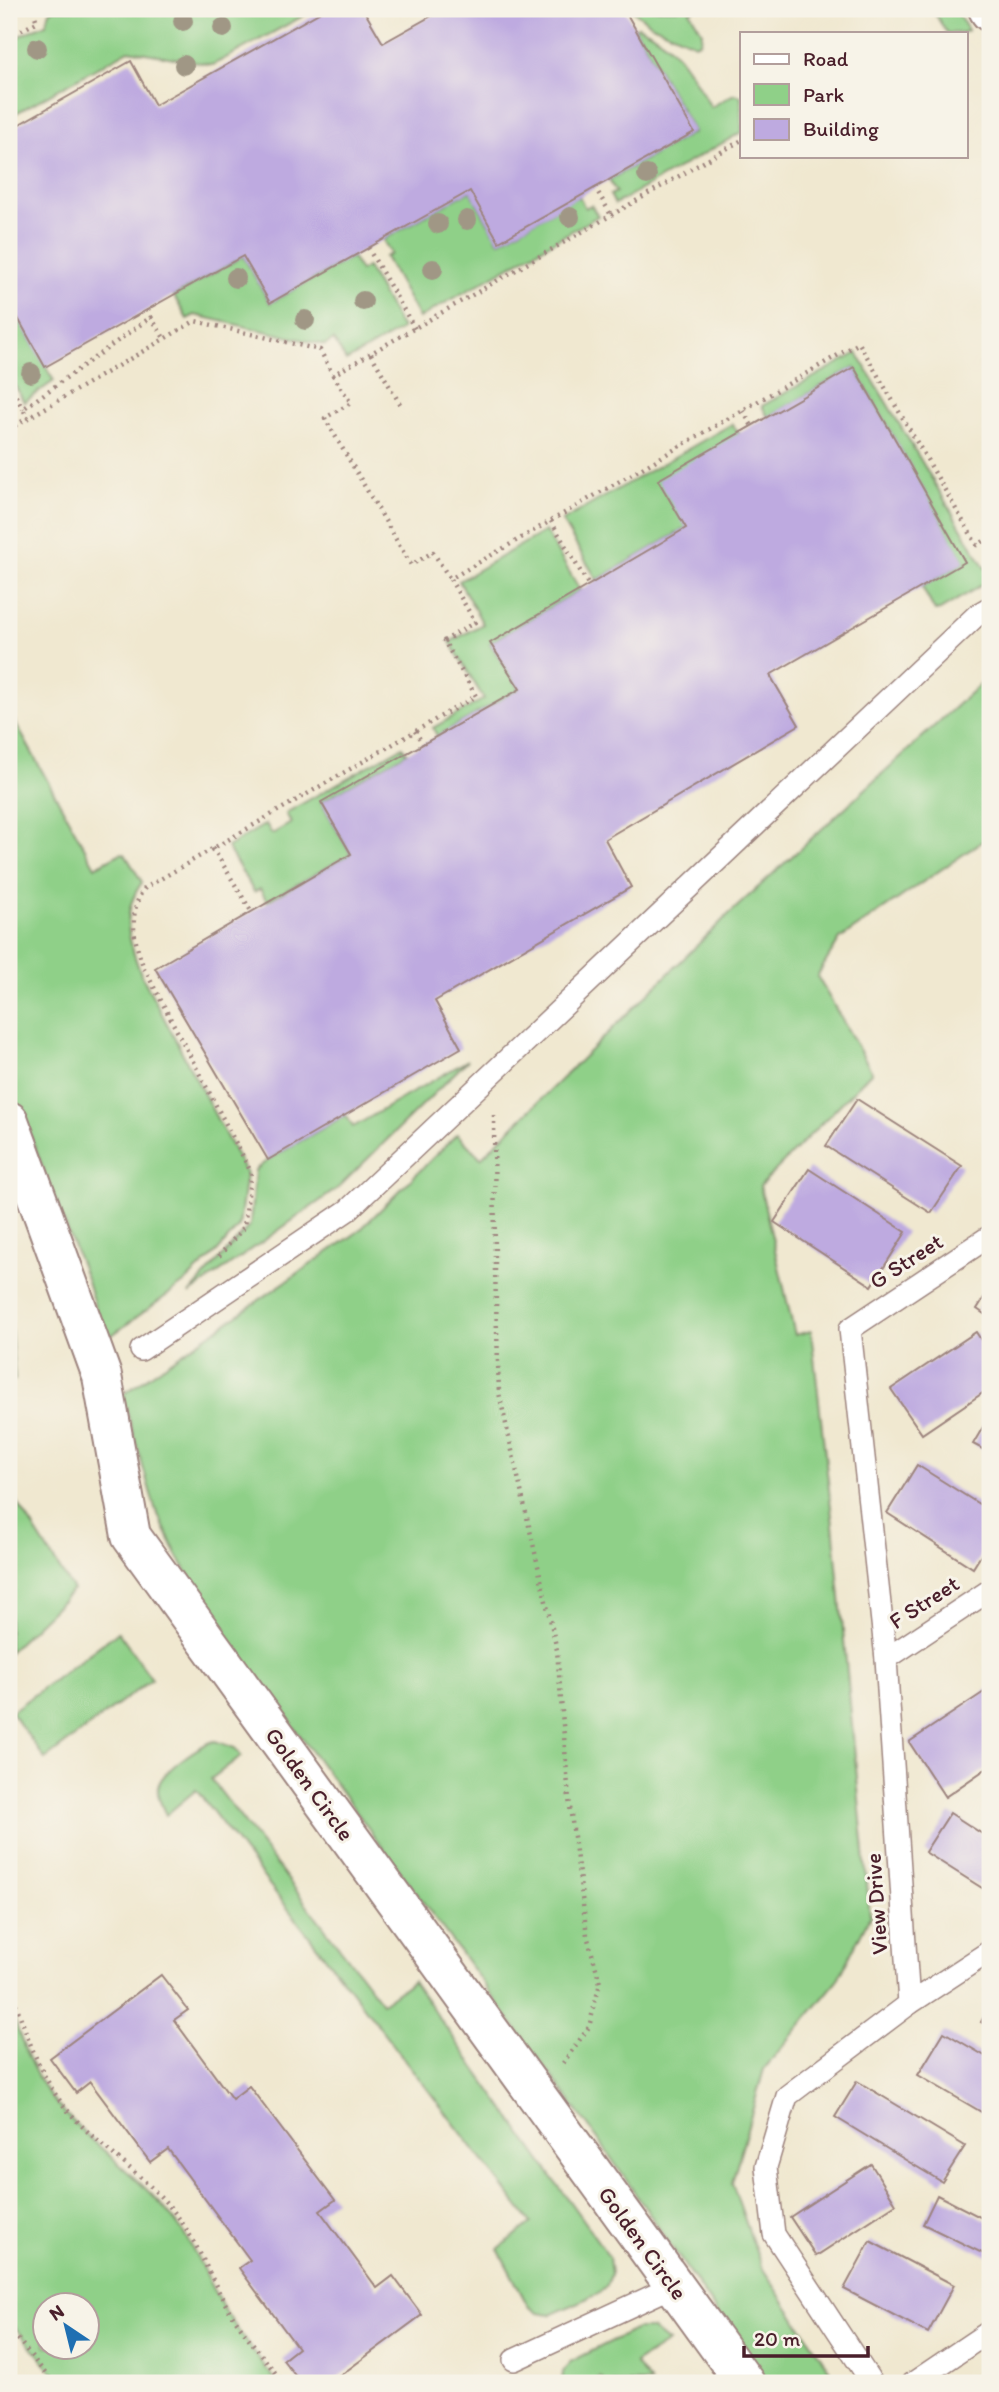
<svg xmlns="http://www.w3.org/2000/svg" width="999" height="2392" font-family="Itim,sans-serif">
<rect width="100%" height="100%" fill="#f7f3e8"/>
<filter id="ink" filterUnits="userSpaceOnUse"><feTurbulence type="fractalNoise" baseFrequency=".0143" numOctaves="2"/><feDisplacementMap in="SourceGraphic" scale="14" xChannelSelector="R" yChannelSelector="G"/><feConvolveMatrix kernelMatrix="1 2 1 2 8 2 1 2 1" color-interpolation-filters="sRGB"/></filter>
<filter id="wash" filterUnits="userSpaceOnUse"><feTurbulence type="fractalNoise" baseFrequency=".00686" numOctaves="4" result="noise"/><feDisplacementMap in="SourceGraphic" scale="28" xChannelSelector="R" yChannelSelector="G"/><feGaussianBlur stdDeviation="1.57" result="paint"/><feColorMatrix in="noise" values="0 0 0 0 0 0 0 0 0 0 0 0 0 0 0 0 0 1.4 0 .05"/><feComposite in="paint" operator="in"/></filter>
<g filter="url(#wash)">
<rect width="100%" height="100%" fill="#f0e8d0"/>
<g fill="#8fd088" stroke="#6c785a" stroke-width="2" fill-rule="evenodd">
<polygon points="56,9 316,9 213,65 129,50 9,117 9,44 23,34 46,24 50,11"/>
<polygon points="631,9 694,9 690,12 702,32 701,41 695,44 652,25"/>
<polygon points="932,9 955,9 968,30 962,33 947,33"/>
<path d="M 638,26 C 679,45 689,72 711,107 L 734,94 L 741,96 L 742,132 L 615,204 L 610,195 L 616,192 L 609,180 L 694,132 L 635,28 Z"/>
<polygon points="470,191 499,242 579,196 585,208 591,205 598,216 419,318 385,257 391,254 383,240"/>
<polygon points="243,256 270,303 352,257 360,271 367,267 402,329 346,361 334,340 325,345 195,315 187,319 174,296"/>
<polygon points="9,302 54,381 24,402 9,375"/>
<polygon points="857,353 985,568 990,566 990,580 940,610 935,611 922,587 964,562 854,367 768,417 762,406"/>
<polygon points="732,424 739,433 686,528 597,580 562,521"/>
<polygon points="545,531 580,590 490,643 520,689 437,736 433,728 484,699 450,642 483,624 459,581"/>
<polygon points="990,675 990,836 840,939 817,976 872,1072 760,1186 795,1335 811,1331 834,1534 870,1916 837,1981 764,2069 732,2183 761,2266 838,2383 765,2383 598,2139 219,1626 177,1555 155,1508 122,1395 359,1231 457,1134 481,1158 729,914"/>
<path d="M 9,711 L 95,867 L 121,853 L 125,854 L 142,882 C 120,914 128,940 141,974 L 246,1174 L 239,1226 L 218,1251 L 184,1283 L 105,1340 L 87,1281 L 9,1081 Z"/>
<polygon points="402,747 407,753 321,802 351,854 267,901 260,889 254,892 227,847 266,824 272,834 291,823 286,813"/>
<polygon points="468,1060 338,1188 189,1294 250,1225 255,1170 268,1160 346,1115 353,1127"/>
<polygon points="9,1308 15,1380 9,1381"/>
<polygon points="9,1489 73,1590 9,1652"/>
<polygon points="118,1632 152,1679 45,1759 11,1712"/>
<path d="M 215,1741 L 235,1748 L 241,1756 L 211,1779 L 382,2003 L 413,1981 L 609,2257 L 611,2275 L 608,2284 L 598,2294 L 550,2315 L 538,2313 L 528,2306 L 498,2249 L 531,2223 L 196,1790 L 166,1815 C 162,1806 155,1793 159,1784 C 165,1769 201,1744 215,1741 Z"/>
<path d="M 9,2003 C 19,2035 30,2069 50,2096 C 87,2142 138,2174 175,2221 C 196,2248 206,2280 224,2309 C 240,2335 260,2359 277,2383 L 62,2383 L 13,2325 L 9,2318 ZM 46,2304 L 88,2304 L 88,2346 L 46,2346 Z"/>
<polygon points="636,2329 652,2329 668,2342 635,2363 650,2383 606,2383 600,2377 594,2383 562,2383 563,2372 570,2362"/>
</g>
<g id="blocks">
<g fill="#beaae0">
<polygon points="326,9 363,9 383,43 444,9 624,9 694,132 499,242 470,191 270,303 243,256 45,367 9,302 9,130 131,61 155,105"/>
<polygon points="854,367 965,562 770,675 799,725 605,839 631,887 435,1001 461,1048 268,1160 155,968 351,854 321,802 520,689 490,643 686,528 658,480"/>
<polygon points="857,1099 962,1166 931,1213 826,1146"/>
<polygon points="809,1169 906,1232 872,1286 774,1222"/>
<polygon points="990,1288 990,1318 977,1309"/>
<polygon points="976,1332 990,1354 990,1388 922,1434 891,1389"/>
<polygon points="990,1415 990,1453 973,1444"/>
<polygon points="917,1465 990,1511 990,1541 973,1568 887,1513"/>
<polygon points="990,1688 990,1766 945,1797 909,1742"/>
<polygon points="950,1813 990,1839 990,1893 925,1852"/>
<polygon points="161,1975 188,2010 174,2020 232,2099 249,2086 335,2200 320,2211 377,2288 393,2276 422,2315 330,2383 301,2383 283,2360 298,2348 239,2268 250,2260 168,2149 150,2162 90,2082 76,2093 50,2058"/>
<polygon points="990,2005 990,2027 981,2022"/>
<polygon points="944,2032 990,2059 990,2117 918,2075"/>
<polygon points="857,2081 965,2146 942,2182 835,2117"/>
<polygon points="871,2164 896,2204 816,2256 790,2217"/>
<polygon points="937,2195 990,2222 990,2257 923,2224"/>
<polygon points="870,2241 954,2285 928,2333 844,2289"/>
</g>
</g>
</g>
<g filter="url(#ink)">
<use href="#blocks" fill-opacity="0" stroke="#9d847e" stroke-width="2"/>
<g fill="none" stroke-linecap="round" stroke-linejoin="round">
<defs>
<g id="lane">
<polyline points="141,1350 348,1210 978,614 990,607"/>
<polyline points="886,1659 990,1590"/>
<polyline points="909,2004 990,1951"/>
<polyline points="514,2360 674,2286"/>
<polyline points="872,2383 774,2234 766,2167 787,2096 909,2004 886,1659 850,1329 990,1236"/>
<polyline points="913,2383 990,2331"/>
</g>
<g id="street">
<polyline points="988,9 990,12"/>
<polyline points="9,1121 102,1376 131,1536 745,2383"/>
</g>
</defs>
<use href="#lane" stroke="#9d847e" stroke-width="24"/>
<use href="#street" stroke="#9d847e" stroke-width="42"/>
<g stroke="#9d847e" stroke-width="4.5" stroke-dasharray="2 5" stroke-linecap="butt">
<polyline points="9,37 37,22 35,16"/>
<polyline points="595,187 611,215"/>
<polyline points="368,248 415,329"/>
<polyline points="148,309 151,317 23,409 28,418 195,321 320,350 333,375 742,140"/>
<polyline points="151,317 164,338"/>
<polyline points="371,354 400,404"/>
<polyline points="333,375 351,403 325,418 327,422 411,565 433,552 450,579"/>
<polyline points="9,384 23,409"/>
<polyline points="743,411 752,426"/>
<polyline points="9,429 28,418"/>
<polyline points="551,521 589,586"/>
<polyline points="415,731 423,744"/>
<polyline points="213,848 251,911"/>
<polyline points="494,1115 495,1271 499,1393 557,1650 569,1799 587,1935 600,1983 589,2027 563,2063"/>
<path d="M 219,1256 L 244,1227 L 251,1172 L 144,968 C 134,943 127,911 145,888 L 476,696 L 444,641 L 475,622 L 450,579 L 859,343 L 977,545 L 990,538"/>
<path d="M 9,1984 C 22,2020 33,2059 54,2092 C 86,2142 143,2170 178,2217 C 199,2245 211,2280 229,2310 C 245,2335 265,2359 283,2383"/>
<polyline points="9,2328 53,2383"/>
</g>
<use href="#lane" stroke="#fff" stroke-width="21"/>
<use href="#street" stroke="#fff" stroke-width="38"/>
</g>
<g fill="#a09785">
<circle cx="183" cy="21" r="10"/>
<circle cx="223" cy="28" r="10"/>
<circle cx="37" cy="48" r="10"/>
<circle cx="184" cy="65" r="10"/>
<circle cx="647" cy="175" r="10"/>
<circle cx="570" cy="217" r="10"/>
<circle cx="467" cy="220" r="10"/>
<circle cx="438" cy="224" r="10"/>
<circle cx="433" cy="269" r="10"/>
<circle cx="236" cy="278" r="10"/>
<circle cx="363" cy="301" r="10"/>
<circle cx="305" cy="320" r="10"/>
<circle cx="31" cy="373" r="10"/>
</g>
</g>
<g text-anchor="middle" stroke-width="6" stroke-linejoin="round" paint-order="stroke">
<g font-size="23" fill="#4a1f2b" stroke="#f7f3e8">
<text transform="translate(906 1261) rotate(-33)" y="8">G Street</text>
<text transform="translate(924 1602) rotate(-33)" y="8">F Street</text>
<text transform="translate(310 1784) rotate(54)" y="8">Golden Circle</text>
<text transform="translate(876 1904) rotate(-94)" y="8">View Drive</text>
<text transform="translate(643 2243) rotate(54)" y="8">Golden Circle</text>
</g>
</g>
<rect width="999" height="2392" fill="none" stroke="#f7f3e8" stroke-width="35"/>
<rect x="740" y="32" width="228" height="126" fill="#f7f3e8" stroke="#b29e9c" stroke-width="2"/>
<rect x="754" y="54" width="35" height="10" fill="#ffffff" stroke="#b29e9c" stroke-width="2"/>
<text x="803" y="66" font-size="21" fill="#4a1f2b">Road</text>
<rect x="754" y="84" width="35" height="21" fill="#8fd088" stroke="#b29e9c" stroke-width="2"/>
<text x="803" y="102" font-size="21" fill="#4a1f2b">Park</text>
<rect x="754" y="119" width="35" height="21" fill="#beaae0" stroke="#b29e9c" stroke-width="2"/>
<text x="803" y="136" font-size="21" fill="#4a1f2b">Building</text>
<g transform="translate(66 2326) rotate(325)"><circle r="33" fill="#f7f3e8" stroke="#b29e9c" stroke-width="2"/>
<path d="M0-5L12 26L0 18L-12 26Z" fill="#1f6fb2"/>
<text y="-10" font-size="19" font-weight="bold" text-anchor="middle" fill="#4a1f2b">N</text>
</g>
<path d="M744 2346v10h124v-10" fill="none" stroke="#4a1f2b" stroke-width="3.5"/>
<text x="754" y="2346" font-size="21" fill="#4a1f2b" stroke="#f7f3e8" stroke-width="5" paint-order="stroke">20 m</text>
</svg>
